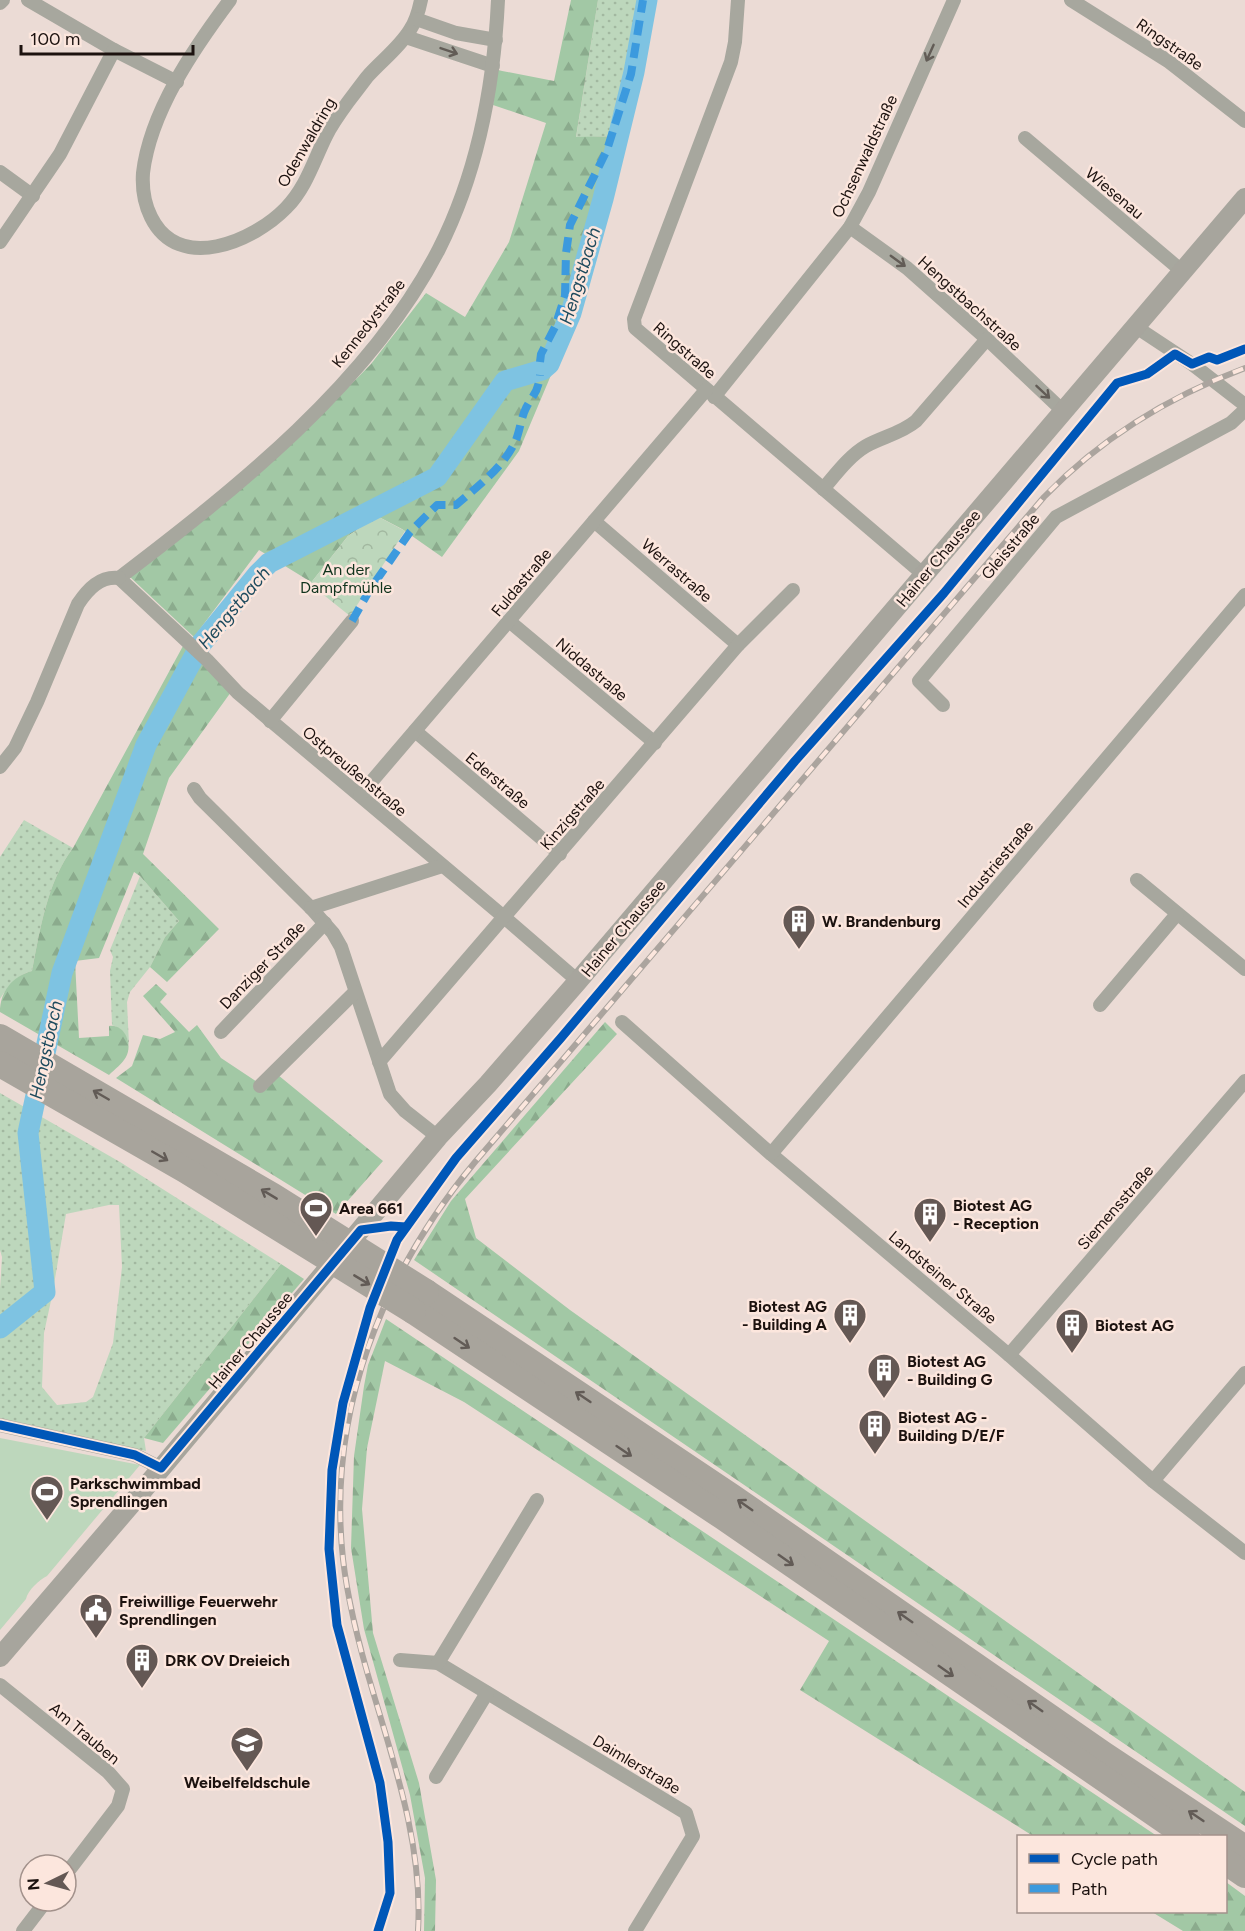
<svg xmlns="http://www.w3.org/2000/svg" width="1245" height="1931" font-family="Figtree,sans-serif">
<defs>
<pattern id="grass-dots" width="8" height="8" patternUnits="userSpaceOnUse" patternTransform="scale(1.5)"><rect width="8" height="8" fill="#bdd7bc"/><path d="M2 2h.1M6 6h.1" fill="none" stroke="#a2b8a0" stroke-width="1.8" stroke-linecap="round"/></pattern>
<pattern id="forest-firs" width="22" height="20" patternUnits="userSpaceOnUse" patternTransform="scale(1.5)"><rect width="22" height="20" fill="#a2c8a5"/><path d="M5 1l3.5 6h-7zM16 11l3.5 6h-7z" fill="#8bab8d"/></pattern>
<pattern id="park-crowns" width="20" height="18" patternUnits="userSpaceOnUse" patternTransform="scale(1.5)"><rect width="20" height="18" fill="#bdd7bc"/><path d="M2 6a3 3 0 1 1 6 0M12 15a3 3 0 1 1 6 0" fill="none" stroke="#a2b8a0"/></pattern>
</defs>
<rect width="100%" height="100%" fill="#ebdbd5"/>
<g fill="url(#grass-dots)" fill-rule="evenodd">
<polygon points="598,0 639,0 626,74 609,136 576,138"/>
<path d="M 24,820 L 73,848 C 47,882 40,930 32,971 C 16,975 8,986 0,999 L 0,857 Z"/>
<path d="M 140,876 L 179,921 L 165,937 L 150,967 L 130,992 L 127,1002 L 129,1045 C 126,1034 123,1029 112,1025 L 110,971 L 113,957 L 110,950 Z"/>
<path d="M 0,1093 L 120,1162 L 281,1264 L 144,1438 L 146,1451 L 0,1418 L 0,1289 L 2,1257 L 0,1250 ZM 109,1205 L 119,1205 L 122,1267 L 113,1343 L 93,1397 L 86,1402 L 57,1405 L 42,1387 L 44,1333 L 52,1296 L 66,1214 Z"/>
</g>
<g fill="url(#forest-firs)">
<polygon points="571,0 598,0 576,137 624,136 581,304 519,451 442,557 402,529 377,516 348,536 310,584 311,582 259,550 194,637 130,577 302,434 371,364 426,293 465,317 509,242 546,123 493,105 497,70 554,81"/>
<path d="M 183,646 L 231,692 L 169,778 L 143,854 L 219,929 L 167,982 L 150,967 L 165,937 L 179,921 L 140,876 L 134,872 L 99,958 L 75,961 L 79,1038 L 109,1036 L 109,1026 C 125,1024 133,1044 126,1057 C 122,1064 115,1069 109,1075 L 0,1012 C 0,992 12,976 32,971 C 40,930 47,882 73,848 Z"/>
<polygon points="156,984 167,994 160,1002 189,1032 197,1025 221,1058 266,1088 278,1075 383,1161 336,1214 116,1078 132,1066 143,1035 160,1039 175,1032 143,996"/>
<polygon points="605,1022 617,1034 465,1199 476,1238 570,1310 1245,1792 1245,1826 414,1260 451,1201"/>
<polygon points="281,1264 304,1279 163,1443 144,1438"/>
<polygon points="386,1319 1157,1836 1033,1836 800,1690 829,1641 464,1402 385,1361 367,1448 362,1509 373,1633 419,1783 436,1880 435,1931 424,1931 425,1878 410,1795 364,1629 351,1548 354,1456 364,1386 368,1365"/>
<polygon points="1226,1882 1245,1896 1245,1931 1183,1931 1152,1912 1226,1912"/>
</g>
<polygon fill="url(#park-crowns)" points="377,516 405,531 350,616 310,584 348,536"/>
<path fill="#bdd7bc" d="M 0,1438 L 140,1465 L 47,1576 C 39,1580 28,1590 26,1599 L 0,1630 Z"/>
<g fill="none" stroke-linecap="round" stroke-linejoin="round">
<polyline stroke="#7ec3e2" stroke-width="21" points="0,1328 45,1292 28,1133 62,973 146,745 201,644 258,574 269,563 437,477 505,381 542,370 549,364 571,313 603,199 634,72 647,0"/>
<g stroke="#a7a79e" stroke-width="14">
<polyline points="28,0 114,50 177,82"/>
<path d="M 230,0 C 194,48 150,112 143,173 C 142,188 144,203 151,217 C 179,274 254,241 286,208 C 306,188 314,160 326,136 C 332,124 340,113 348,102 C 354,94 361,85 367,77 C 381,61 399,48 410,30 C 416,21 419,10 421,0"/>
<polyline points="738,0 735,42 731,62 634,319 635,328 923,574"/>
<polyline points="1071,0 1168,61 1245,121"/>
<polyline points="0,3 3,0"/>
<polyline points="416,19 456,33 496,40"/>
<polyline points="406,37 493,66"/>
<polyline points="1025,138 1183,272"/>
<polyline points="0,172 33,196"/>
<polyline points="850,227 907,268 987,339 1063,411"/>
<polyline points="0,242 60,154 114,50"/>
<polyline points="1136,327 1192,364 1245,405"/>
<polyline points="714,397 850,227 869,192 954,0"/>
<path d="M 823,489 C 836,474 849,456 866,446 C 882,437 902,433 916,421 L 987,339"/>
<polyline points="594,521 738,645"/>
<path d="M 119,578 C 236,489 371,382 439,249 C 478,172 494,85 498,0"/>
<polyline points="119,578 207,660 238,693 504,917 578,981"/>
<polyline points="509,621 655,743"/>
<polyline points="943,705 919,681 1056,517 1231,423 1245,410"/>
<polyline points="270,721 352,621"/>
<polyline points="415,731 560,854"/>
<path d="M 0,767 L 15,748 L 37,702 L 78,604 C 88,589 100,576 119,578"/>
<polyline points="194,789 200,798 311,908 333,933 341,947 390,1094 405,1111 438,1137"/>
<polyline points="360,795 706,390"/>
<polyline points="1137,880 1245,969"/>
<polyline points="311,908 442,866"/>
<polyline points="1100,1005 1177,914"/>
<polyline points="622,1022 771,1154 1009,1355 1153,1481 1245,1553"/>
<polyline points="221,1032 325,923"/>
<polyline points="379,1062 738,645 793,590"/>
<polyline points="260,1086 355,992"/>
<polyline points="771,1154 1245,595"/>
<polyline points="1009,1355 1245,1081"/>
<polyline points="0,1425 135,1455 161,1468"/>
<polyline points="1153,1481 1245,1373"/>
<polyline points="400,1660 438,1663 686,1813 693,1836 635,1931"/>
<polyline points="438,1663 537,1500"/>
<polyline points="0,1685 108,1772 123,1789 118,1806 66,1874"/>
<polyline points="436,1777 487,1693"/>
<polyline points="23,1931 46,1901"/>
</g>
<polyline stroke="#a7a59d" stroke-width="20" points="0,1657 133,1502 438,1137 488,1084 578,981 1245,198"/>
<g stroke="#a8a49c" stroke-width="26">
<polyline points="426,1292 731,1496 1103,1754 1245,1848"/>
<polyline points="413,1311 723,1517 1187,1836"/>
<polyline points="1226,1862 1245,1875"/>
</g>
<defs>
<path id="rail" d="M 418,1931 C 423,1849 396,1769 373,1692 C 360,1649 348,1604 343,1559 C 327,1412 382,1274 475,1162 L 1044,497 C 1100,439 1170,396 1245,368"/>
</defs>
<use href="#rail" stroke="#aba49e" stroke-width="6"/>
<use href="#rail" stroke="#fce6dd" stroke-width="4" stroke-dasharray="11" stroke-linecap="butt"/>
<g stroke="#a8a49c" stroke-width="26">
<polyline points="0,1037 273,1196 426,1292"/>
<polyline points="0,1064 185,1170 413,1311"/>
</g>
<g stroke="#3c9ade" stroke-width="8" stroke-dasharray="15 8" stroke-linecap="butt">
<polyline points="540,362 541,354 555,327 565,296 566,253 570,225 607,150 631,74 643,0"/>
<path d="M 352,621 L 369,591 L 410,532 L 437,505 L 456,505 C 478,486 504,467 516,440 C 520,430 521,418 526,408 C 534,393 538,393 540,375"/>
</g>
<defs>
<g id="cycleway">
<polyline points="0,1425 135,1455 161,1468 361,1230 391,1226 406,1227"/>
<polyline points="378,1931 390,1893 388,1842 380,1783 337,1625 329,1549 332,1470 343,1403 370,1308 397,1240 456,1158 560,1039 795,761 944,593 1117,383 1147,374 1175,354 1192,364 1209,357 1217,360 1245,349"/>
</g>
</defs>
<use href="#cycleway" stroke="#fce6dd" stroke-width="13"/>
<use href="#cycleway" stroke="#0057b8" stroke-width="9"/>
</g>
<defs><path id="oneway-shaft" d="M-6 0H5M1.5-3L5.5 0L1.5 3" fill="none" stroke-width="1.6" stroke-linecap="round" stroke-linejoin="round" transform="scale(1.5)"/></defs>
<g stroke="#625c56">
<use href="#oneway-shaft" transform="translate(449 51) rotate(19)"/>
<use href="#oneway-shaft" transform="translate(930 53) rotate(114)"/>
<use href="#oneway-shaft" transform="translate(898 261) rotate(36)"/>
<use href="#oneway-shaft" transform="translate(1043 392) rotate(43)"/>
</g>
<g stroke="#625b56">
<use href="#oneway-shaft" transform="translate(101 1095) rotate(-150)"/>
<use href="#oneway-shaft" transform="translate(160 1156) rotate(30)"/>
<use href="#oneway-shaft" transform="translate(269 1194) rotate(-149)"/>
<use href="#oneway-shaft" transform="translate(362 1280) rotate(31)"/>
<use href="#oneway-shaft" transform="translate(462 1343) rotate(34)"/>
<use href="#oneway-shaft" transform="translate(583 1397) rotate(-146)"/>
<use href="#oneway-shaft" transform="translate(624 1451) rotate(34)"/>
<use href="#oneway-shaft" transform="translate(745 1505) rotate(-145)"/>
<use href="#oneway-shaft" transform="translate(786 1560) rotate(35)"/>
<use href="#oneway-shaft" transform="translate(905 1617) rotate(-145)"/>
<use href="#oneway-shaft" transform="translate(946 1671) rotate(35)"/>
<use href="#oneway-shaft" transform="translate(1035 1706) rotate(-145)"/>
<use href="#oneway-shaft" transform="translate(1196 1816) rotate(-146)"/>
</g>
<defs>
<symbol id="building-pin" viewBox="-11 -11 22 30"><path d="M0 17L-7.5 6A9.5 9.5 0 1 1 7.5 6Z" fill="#645854" stroke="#fce6dd"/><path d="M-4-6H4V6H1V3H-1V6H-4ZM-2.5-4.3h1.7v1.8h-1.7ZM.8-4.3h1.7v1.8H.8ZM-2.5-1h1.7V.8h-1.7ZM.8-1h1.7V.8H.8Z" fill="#fff"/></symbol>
<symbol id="stadium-pin" viewBox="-11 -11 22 30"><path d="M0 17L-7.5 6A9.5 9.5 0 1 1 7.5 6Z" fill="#645854" stroke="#fce6dd"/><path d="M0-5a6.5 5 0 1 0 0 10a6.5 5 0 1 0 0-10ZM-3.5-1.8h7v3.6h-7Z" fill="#fff"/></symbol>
<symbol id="civic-pin" viewBox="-11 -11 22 30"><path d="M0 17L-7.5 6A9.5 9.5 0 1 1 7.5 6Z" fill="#645854" stroke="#fce6dd"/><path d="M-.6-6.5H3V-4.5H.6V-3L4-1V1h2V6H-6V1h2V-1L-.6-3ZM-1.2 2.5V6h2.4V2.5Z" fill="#fff"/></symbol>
<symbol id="school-pin" viewBox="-11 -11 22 30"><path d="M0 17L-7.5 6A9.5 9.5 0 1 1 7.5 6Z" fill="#645854" stroke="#fce6dd"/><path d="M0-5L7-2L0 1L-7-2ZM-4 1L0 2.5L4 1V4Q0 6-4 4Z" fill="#fff"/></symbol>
</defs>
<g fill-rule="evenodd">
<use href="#building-pin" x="780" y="902" width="38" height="52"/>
<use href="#stadium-pin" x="297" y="1189" width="38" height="52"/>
<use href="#building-pin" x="911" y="1195" width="38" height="52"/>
<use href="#building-pin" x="831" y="1296" width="38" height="52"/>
<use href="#building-pin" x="1053" y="1306" width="38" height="52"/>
<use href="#building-pin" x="865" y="1351" width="38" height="52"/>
<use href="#building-pin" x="856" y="1407" width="38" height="52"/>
<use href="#stadium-pin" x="28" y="1473" width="38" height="52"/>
<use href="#civic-pin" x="77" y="1591" width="38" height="52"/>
<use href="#building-pin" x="123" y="1641" width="38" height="52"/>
<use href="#school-pin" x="228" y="1724" width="38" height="52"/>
</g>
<g text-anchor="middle" stroke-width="5" stroke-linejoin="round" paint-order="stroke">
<g font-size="16" fill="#1c120f" stroke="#fce6dd">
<text transform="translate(1170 44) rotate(35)" y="6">Ringstraße</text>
<text transform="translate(306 142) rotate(-60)" y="6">Odenwaldring</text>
<text transform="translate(864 156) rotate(-65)" y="6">Ochsenwaldstraße</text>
<text transform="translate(1115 193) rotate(40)" y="6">Wiesenau</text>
<text transform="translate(970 303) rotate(42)" y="6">Hengstbachstraße</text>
<text transform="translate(368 323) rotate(-52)" y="6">Kennedystraße</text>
<text transform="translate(685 350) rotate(41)" y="6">Ringstraße</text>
<text transform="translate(1010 546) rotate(-50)" y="6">Gleisstraße</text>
<text transform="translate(938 558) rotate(-50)" y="6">Hainer Chaussee</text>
<text transform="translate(677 570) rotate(41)" y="6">Werrastraße</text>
<text transform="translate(521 582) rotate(-50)" y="6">Fuldastraße</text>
<text transform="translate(592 669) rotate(40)" y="6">Niddastraße</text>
<text transform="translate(355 771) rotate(40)" y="6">Ostpreußenstraße</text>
<text transform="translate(498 780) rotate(40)" y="6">Ederstraße</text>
<text transform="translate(572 814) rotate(-49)" y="6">Kinzigstraße</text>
<text transform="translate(995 864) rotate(-50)" y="6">Industriestraße</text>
<text transform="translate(623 928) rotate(-50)" y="6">Hainer Chaussee</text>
<text transform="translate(262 965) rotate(-46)" y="6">Danziger Straße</text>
<text transform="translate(1115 1207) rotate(-49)" y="6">Siemensstraße</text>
<text transform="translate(943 1277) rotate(40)" y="6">Landsteiner Straße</text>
<text transform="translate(250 1340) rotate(-50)" y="6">Hainer Chaussee</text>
<text transform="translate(85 1733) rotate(40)" y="6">Am Trauben</text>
<text transform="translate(637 1764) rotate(31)" y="6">Daimlerstraße</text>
</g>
<g font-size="16" fill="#10341d" stroke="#fce6dd">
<text x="346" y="575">An der<tspan x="346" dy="18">Dampfmühle</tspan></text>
</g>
<g font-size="16" font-weight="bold" fill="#1c120f" stroke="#fce6dd" text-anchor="start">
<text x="822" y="927">W. Brandenburg</text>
<text x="953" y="1211">Biotest AG<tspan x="953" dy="18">- Reception</tspan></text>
<text x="339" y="1214">Area 661</text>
<text x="827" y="1312" text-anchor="end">Biotest AG<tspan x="827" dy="18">- Building A</tspan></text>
<text x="1095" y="1331">Biotest AG</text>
<text x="907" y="1367">Biotest AG<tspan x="907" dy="18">- Building G</tspan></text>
<text x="898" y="1423">Biotest AG -<tspan x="898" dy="18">Building D/E/F</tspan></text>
<text x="70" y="1489">Parkschwimmbad<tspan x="70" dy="18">Sprendlingen</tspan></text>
<text x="119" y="1607">Freiwillige Feuerwehr<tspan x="119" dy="18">Sprendlingen</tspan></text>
<text x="165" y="1666">DRK OV Dreieich</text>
<text x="247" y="1788" text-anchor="middle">Weibelfeldschule</text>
</g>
<g font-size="18" font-style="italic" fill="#1e4b5e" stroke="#fce6dd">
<text transform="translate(580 276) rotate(-73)" y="6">Hengstbach</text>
<text transform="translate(234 608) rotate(-50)" y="6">Hengstbach</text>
<text transform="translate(46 1050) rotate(-78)" y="6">Hengstbach</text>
</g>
</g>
<rect x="1017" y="1835" width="210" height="78" fill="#fce6dd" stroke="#a2918b" stroke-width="1.5"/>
<rect x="1029" y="1854" width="30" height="9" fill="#0057b8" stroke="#a2918b" stroke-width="1.5"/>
<text x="1071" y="1865" font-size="18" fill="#1c120f">Cycle path</text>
<rect x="1029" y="1884" width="30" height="9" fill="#3c9ade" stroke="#a2918b" stroke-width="1.5"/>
<text x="1071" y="1895" font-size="18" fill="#1c120f">Path</text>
<g transform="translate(48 1883) rotate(265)"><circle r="28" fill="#fce6dd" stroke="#a2918b" stroke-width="1.5"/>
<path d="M0-4.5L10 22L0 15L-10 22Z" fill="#645854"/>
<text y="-9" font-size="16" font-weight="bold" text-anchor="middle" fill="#1c120f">N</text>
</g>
<path d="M21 45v9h172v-9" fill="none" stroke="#1c120f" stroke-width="3"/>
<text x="30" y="45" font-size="18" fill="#1c120f" stroke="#fce6dd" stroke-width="4.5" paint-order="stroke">100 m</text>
</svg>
